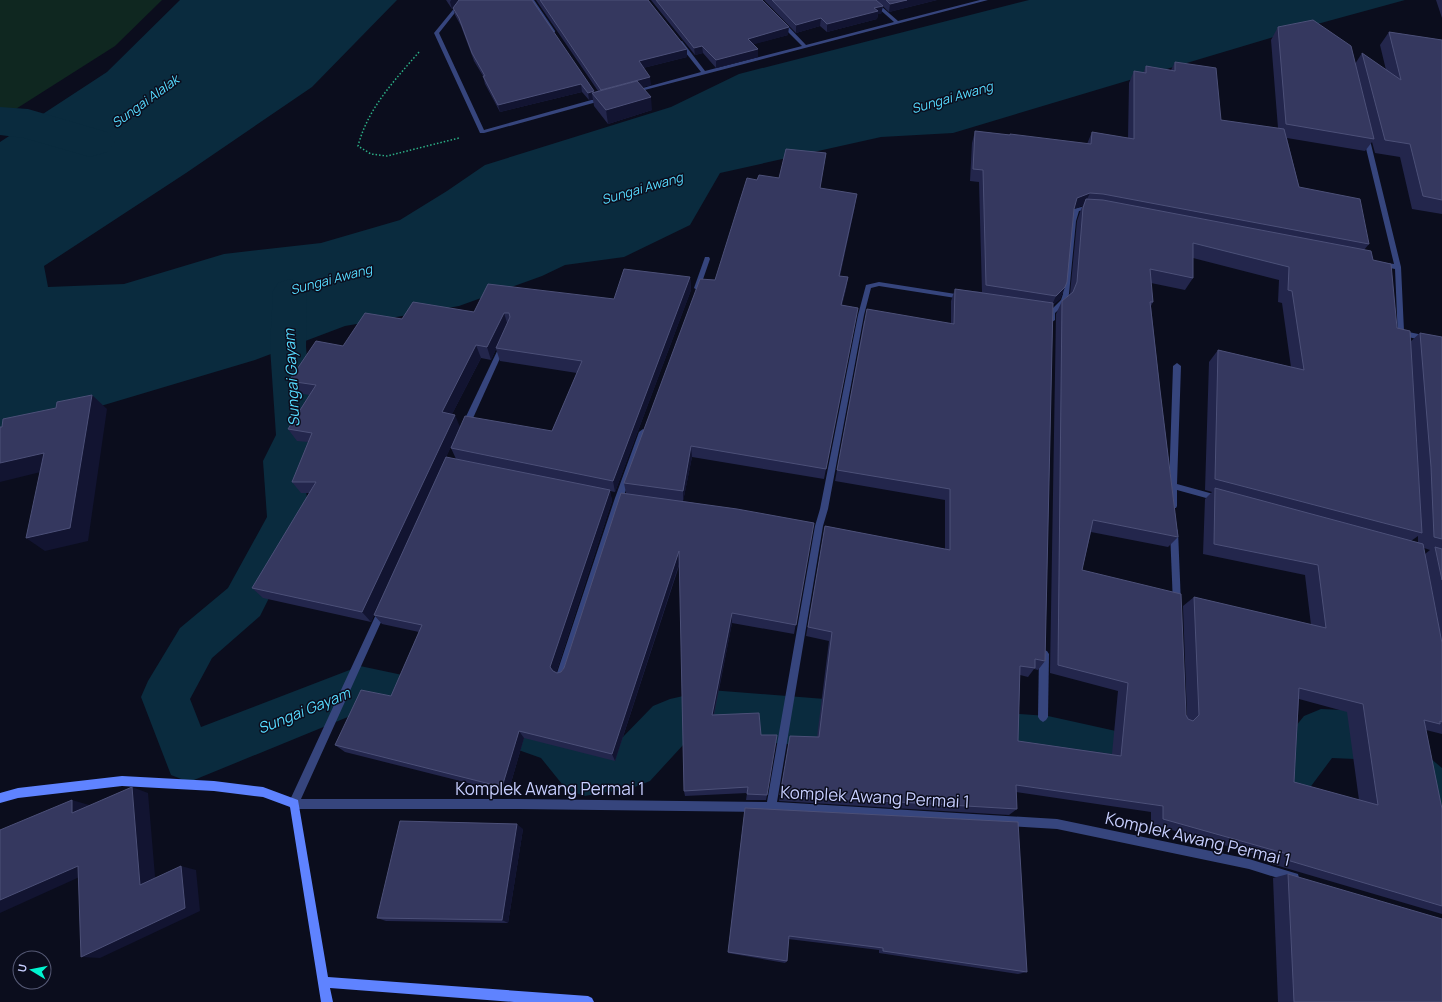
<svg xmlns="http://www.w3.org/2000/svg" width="1442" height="1002" font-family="Manrope,sans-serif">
<rect width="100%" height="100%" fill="#0b0d1d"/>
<polygon fill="#0f2720" points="0,0 162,0 115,46 0,119"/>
<polygon fill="#0a2b3e" points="180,0 397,0 312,87 186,173 44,266 48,287 124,284 224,254 321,243 400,220 447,191 485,165 671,107 739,74 1029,0 1405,0 1310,26 953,133 881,137 720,173 690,225 624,257 565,265 542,276 459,306 345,326 255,360 0,436 0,142 107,72"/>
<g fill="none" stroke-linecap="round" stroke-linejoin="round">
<g fill="#0a2b3e" fill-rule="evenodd">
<polygon points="290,279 302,283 307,291 306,347 314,435 303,461 309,518 260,616 212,658 190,699 201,727 360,666 445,684 462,691 469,708 462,725 445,732 360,712 189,782 171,775 141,697 148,681 180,628 228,588 267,517 263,461 276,435 270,347 273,291 278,283"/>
<polygon points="710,690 875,703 892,710 899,727 892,744 875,751 710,738 684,744 650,781 632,788 584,796 566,789 541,758 499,743 492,726 499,709 516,702 556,714 573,721 594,744 620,740 653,706 670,699"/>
<polygon points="1321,709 1365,711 1382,718 1442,768 1442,827 1424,819 1355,759 1332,758 1294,809 1276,816 1250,810 1232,803 1225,785 1232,767 1250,760 1266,763 1304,716"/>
<polygon points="961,710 1048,716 1161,741 1179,748 1186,766 1179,784 1161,791 1048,766 961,758 944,751 937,734 944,717"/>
</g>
<polygon fill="#0a2b3e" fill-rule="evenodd" points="0,107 28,109 107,132 115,142 107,152 90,157 24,138 0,135"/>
<path stroke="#2caf86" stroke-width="1.5" stroke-dasharray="1.5 2" stroke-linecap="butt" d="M 419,52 C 394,81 368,108 358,146 L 371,154 L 387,156 L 459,138"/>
<g fill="#36457d" fill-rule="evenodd">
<polygon points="461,0 465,0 439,33 484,130 602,97 605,99 604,100 484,133 480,133 434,33"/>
<polygon points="530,0 534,0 555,31 555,32 551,32"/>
<polygon points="869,0 874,0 898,21 980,0 988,0 637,92 632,91 701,72 678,43 678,41 682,41 705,71 802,46 780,24 780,22 784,22 806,45 894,22"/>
<polygon points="1366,134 1369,136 1401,267 1404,331 1442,339 1442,345 1404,336 1403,341 1401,342 1398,339 1395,269 1380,266 1377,264 1380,262 1394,264 1363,136"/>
<polygon points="1085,206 1094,208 1095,209 1092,211 1085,210 1079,211 1076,221 1069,294 1066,303 1055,313 1055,320 1052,322 1049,320 1049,312 1061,300 1063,294 1070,221 1073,210 1074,209"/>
<polygon points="705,257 709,257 710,259 700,288 697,290 694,288"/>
<polygon points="879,282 962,295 965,297 962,299 879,286 871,288 864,315 828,509 823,526 777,802 1057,819 1249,859 1298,874 1299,878 1298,882 1294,883 1249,869 1057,829 771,812 518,809 294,809 290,808 289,804 290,800 379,608 382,607 385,608 386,611 301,799 518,799 767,802 815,526 820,509 858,315 866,285"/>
<polygon points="503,342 506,345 469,427 468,429 462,429 461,427 500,345"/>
<polygon points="1177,363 1181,366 1177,484 1217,495 1220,496 1221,498 1220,500 1217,501 1177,490 1177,506 1176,508 1170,508 1169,506 1169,486 1173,366"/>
<polygon points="643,429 647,432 623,498 566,676 564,679 561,680 558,679 556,676 615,498 639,432"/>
<polygon points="1174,527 1177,529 1178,531 1181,604 1180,607 1177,608 1174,607 1173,604 1170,531 1171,529"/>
<polygon points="1044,650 1047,651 1049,654 1048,717 1046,720 1043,722 1040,720 1038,717 1039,654 1041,651"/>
</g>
<polygon fill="#5f83ff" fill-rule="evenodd" points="122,776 214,781 263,787 298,800 328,977 588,996 592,998 594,1002 514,1002 330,988 333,1002 321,1002 290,807 263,797 214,791 122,786 18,798 0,803 0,793 18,788"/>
</g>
<g fill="#23264c" fill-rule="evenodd">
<polygon points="446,0 532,0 594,92 598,91 536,0 648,0 687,49 687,57 643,68 651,85 642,87 652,110 608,124 594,106 593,100 589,100 582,92 500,112 485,84 483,76 474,61 461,26 455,15 453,8 455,5 452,9"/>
<polygon points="651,0 762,0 788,35 753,44 758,57 716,68 703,53 695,55"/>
<polygon points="764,0 876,0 883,6 881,14 878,14 877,19 827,32 820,26 796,33"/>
<polygon points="876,0 937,0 889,12"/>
<polygon points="1436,0 1442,0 1442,18"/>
<path d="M 1278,27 L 1355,64 L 1362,53 L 1386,70 L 1380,45 L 1389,32 L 1442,40 L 1442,214 L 1412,209 L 1400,157 L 1375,153 L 1372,142 L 1365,151 L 1287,138 L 1299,187 L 1369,244 L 1364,250 L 1373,260 L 1397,328 L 1410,342 L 1420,333 L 1442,337 L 1442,734 L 1426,730 L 1442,809 L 1442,914 L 1272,864 L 1272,859 L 1151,824 L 1151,812 L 1016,792 L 1017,809 L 1009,815 L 779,801 L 790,736 L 817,737 L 829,641 L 806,636 L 825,526 L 945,549 L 945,500 L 835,481 L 864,321 L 951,324 L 951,301 L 955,289 L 982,292 L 979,182 L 970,181 L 972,143 L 975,131 L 1087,144 L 1092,132 L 1128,138 L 1129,83 L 1134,71 L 1143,73 L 1146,66 L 1171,70 L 1175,62 L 1221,120 L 1278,128 L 1271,40 ZM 1083,205 L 1080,212 L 1077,221 L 1070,294 L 1062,301 L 1056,314 L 1050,673 L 1118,691 L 1112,754 L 1018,741 L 1020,675 L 1028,677 L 1034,669 L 1038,670 L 1045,661 L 1053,305 L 1060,299 L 1065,287 L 1074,209 ZM 1193,258 L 1279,280 L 1278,302 L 1282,303 L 1291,367 L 1218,350 L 1209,362 L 1205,490 L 1212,492 L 1205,499 L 1203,554 L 1305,575 L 1311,625 L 1194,597 L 1183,606 L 1187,717 L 1082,570 L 1091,532 L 1168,547 L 1178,537 L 1160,390 L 1151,306 L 1153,302 L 1151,283 L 1185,290 L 1193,278 ZM 1418,536 L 1418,543 L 1411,541 ZM 1424,548 L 1430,550 L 1425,554 ZM 1299,699 L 1347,712 L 1359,800 L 1294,782 Z"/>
<path d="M 826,153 L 820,188 L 855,206 L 840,276 L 848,277 L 846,289 L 842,305 L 858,308 L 824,479 L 692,457 L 683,501 L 814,523 L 794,634 L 732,623 L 714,715 L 767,795 L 766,800 L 746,800 L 747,793 L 685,796 L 684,791 L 680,563 L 615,761 L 524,738 L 508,793 L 345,752 L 335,745 L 391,696 L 419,632 L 382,624 L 374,615 L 371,622 L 263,598 L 252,588 L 310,493 L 301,493 L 292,482 L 308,442 L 297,441 L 288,429 L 309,395 L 298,393 L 289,381 L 343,346 L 402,319 L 614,299 L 690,277 L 691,290 L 615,492 L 610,491 L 612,501 L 556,673 L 557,673 L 561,672 L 564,668 L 626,493 L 624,483 L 715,280 L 757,180 L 779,178 ZM 496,349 L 500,361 L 577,373 L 552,431 L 460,427 L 452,414 L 481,358 L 491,360 ZM 452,444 L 451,448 L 456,459 L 446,457 Z"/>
<polygon points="745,808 1027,972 1018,974 879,953 879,950 788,939 787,961 785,963 728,953"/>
<polygon points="523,829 508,923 386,921 377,918"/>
<polygon points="1288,874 1442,1002 1278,1002 1273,878"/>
</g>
<g fill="#121431">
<polygon points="451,0 459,0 452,9 450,2"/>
<polygon points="907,0 937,0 889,12 890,4"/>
<polygon points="883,6 881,14 878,14 877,19 827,32 827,24 874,8"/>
<polygon points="821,18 820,26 796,33 796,25"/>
<polygon points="789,27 788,35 748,46 748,39"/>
<polygon points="702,46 703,53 695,55 694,48"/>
<polygon points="687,49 687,57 639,69 639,61"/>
<polygon points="758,49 758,57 716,68 716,60"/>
<polygon points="650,77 651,85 602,97 601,90"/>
<polygon points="581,84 582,92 500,112 498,105"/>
<polygon points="594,91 594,95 592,93 593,100 589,100 588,93"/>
<polygon points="651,97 652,110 608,124 606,110"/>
<polygon points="1090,193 1084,205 1086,199 1083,205 1072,210 1077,198"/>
<polygon points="857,194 855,206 837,288 839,276"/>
<polygon points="690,277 691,290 615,492 613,481"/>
<polygon points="848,277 846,289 839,317 841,305"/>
<polygon points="1065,287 1060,299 1051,307 1056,296"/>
<polygon points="504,313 508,326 496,348 496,349 491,360 487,347"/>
<polygon points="476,345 481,358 447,424 442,412"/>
<polygon points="92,395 107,409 88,541 45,551 26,538"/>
<polygon points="455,415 460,427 371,622 362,612"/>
<polygon points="691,446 692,457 683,502 683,491"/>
<polygon points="44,453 61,467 0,482 0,463"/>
<polygon points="610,490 612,501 555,676 550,667"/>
<polygon points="679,551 680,561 615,761 612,754"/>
<polygon points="732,613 732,623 712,723 712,715"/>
<polygon points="519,731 524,738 508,793 502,787"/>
<polygon points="132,787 148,793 156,888 140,885"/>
<polygon points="72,800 89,805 90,819 72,813"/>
<polygon points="517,824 523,829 508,923 502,920"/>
<polygon points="78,866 95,870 0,913 0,900"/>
<polygon points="181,866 196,870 200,911 100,958 81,957"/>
</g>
<g fill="#35385f" stroke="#4c5078" fill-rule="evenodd">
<polygon points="459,0 532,0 594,91 588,93 581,84 498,105 483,76 485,76 472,53 459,18 453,8"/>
<polygon points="540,0 648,0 687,49 639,61 650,77 601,90"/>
<polygon points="656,0 762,0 789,27 748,39 758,49 716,60 702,46 694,48"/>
<polygon points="772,0 876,0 883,6 874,8 878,11 827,24 821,18 796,25"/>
<polygon points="886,0 907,0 890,4"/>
<polygon points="1313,20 1351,46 1374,139 1286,124 1278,27"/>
<polygon points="1389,32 1442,40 1442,200 1423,196 1410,144 1385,140 1362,53 1401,80"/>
<polygon points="1175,62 1216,68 1221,120 1284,129 1299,187 1360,199 1369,244 1103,194 1090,193 1077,198 1074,209 1067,282 1065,287 1056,296 986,285 983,170 973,169 975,131 1010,135 1010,134 1091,144 1092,132 1134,139 1134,71 1146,73 1146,66 1175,71"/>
<polygon points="637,81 651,97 606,110 592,93"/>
<polygon points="786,149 826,153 820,188 857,194 839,276 848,277 841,305 858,308 826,469 691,446 683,491 624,483 700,279 715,280 747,178 757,180 759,175 779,178"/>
<path d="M 1086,199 L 1103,200 L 1371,251 L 1373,260 L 1391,264 L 1397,328 L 1410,331 L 1422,533 L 1215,479 L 1218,350 L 1304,370 L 1292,291 L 1288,290 L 1289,267 L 1193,243 L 1193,278 L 1150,269 L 1153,302 L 1150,302 L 1160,390 L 1178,537 L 1093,520 L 1082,570 L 1181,594 L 1186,715 L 1188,719 L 1193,721 L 1199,715 L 1194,597 L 1326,628 L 1318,565 L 1214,544 L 1215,488 L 1423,544 L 1442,643 L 1442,722 L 1440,721 L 1440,724 L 1424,720 L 1442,809 L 1442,906 L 1287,860 L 1287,854 L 1163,819 L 1163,806 L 1016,785 L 1017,809 L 780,795 L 790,736 L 819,737 L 832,632 L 808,627 L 825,526 L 950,550 L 950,489 L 837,470 L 867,309 L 954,324 L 955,289 L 1053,303 L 1045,661 L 1035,659 L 1035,668 L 1020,666 L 1018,741 L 1121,756 L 1128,683 L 1058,665 L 1062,301 L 1073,292 L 1077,282 L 1083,208 ZM 1299,688 L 1363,704 L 1378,805 L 1294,782 Z"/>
<polygon points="624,269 690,277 613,481 451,448 465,416 552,431 582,361 496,348 510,317 509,313 504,313 487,347 476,345 442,412 455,415 362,612 252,588 316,482 292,482 312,433 288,429 316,385 289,381 316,341 343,346 365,313 402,319 413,302 474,312 488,284 614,299"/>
<polygon points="1420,333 1442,337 1442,539 1434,537 1431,467"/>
<polygon points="92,395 70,528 26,538 44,453 0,463 0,427 2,427 3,419 56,408 57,402"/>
<polygon points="446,457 610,490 550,667 553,671 557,673 561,672 564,668 621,493 737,509 814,523 796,625 732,613 712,715 759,713 761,735 777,735 767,795 747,794 748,787 684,791 679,551 612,754 519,731 502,787 335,745 361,690 391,696 422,625 374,615"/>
<polygon points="1435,547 1442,549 1442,580"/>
<polygon points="132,787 140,885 181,866 185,908 81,957 78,866 0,900 0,830 72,800 72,813"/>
<polygon points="745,808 1018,822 1027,972 883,951 883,948 789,936 787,961 728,952"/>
<polygon points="400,821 517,824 502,920 377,918"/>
<polygon points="1288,874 1442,919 1442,1002 1294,1002"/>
</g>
<g text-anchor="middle" stroke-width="3" stroke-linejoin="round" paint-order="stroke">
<g font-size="13" font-style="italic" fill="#56dbff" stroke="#0b0d1d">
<text transform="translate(952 97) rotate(-16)" y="5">Sungai Awang</text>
<text transform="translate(145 101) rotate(-36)" y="5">Sungai Alalak</text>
<text transform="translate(642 188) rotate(-16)" y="5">Sungai Awang</text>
<text transform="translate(331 279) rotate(-15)" y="5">Sungai Awang</text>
</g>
<g font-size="15" font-style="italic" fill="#56dbff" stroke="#0b0d1d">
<text transform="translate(292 378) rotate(-93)" y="5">Sungai Gayam</text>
<text transform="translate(304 711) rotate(-22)" y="5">Sungai Gayam</text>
</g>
<g font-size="17" fill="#c8cfff" stroke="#0b0d1d">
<text x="550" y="795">Komplek Awang Permai 1</text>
<text transform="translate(875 797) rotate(3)" y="6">Komplek Awang Permai 1</text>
<text transform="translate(1198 839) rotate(13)" y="6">Komplek Awang Permai 1</text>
</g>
</g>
<g transform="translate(32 970) rotate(280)"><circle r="19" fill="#0b0d1d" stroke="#575b77"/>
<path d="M0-3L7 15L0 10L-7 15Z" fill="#00f3cf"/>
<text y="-6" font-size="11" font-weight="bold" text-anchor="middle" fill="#c8cfff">U</text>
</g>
</svg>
